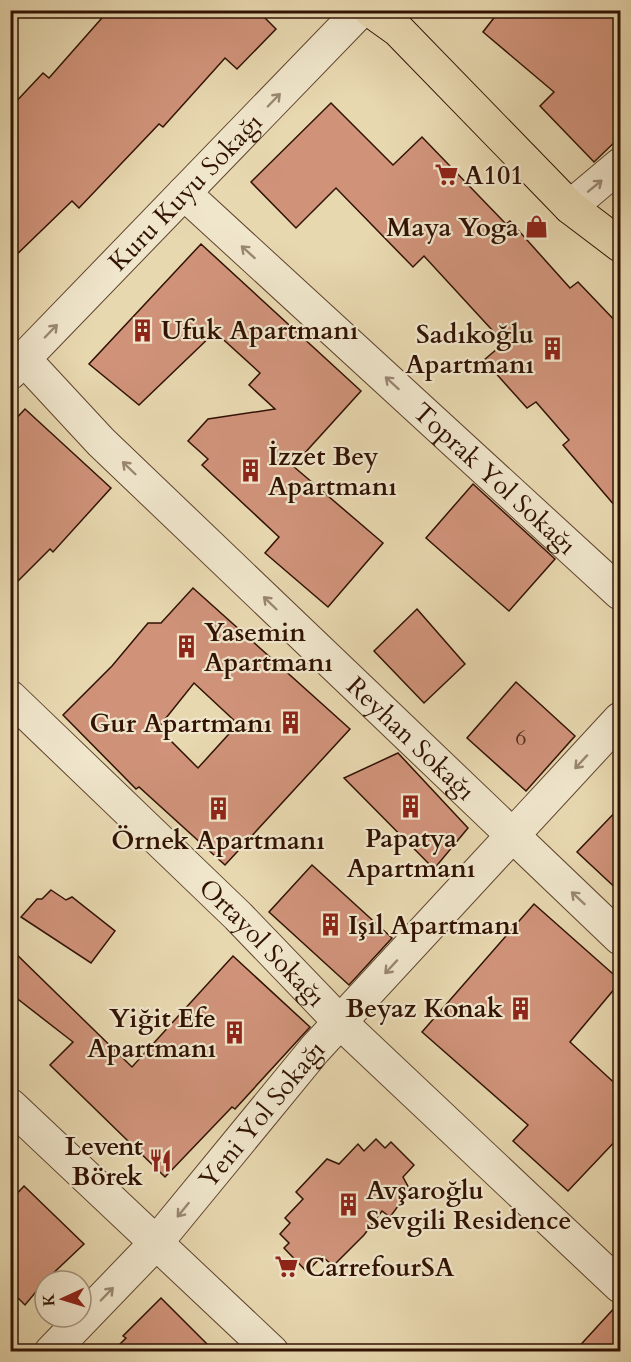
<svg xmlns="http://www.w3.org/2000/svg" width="631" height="1362" font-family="Cardo,serif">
<rect width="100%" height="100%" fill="#e8d8b0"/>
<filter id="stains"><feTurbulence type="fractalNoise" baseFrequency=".00333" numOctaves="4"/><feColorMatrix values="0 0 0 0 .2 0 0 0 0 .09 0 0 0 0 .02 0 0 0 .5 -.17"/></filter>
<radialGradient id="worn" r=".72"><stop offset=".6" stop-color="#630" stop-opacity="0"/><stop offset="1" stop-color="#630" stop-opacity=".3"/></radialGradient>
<g fill="#d0937a" stroke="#311203" stroke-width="1.5" fill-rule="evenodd">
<polygon points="109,10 257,10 276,29 237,69 225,58 163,127 159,124 79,208 72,201 10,261 10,108 43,73 49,78"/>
<polygon points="500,10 621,10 621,136 594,162 540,106 554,92 483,32"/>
<polygon points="331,103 393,165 422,137 506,224 510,221 570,288 578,282 621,327 621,513 563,445 569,440 536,402 527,408 484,360 504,343 424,256 413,267 336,188 296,228 251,182"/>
<polygon points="201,244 361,391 293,466 383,543 328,607 265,553 279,537 202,465 208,459 188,441 208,419 275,409 249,385 260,373 215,332 139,405 89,364"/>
<polygon points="25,409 111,488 53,552 50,549 10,589 10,425"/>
<polygon points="473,484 555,559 509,611 426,538"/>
<path d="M 193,588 L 350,729 L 225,865 L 139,787 L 136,789 L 63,715 L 112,666 L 148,623 L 161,623 ZM 194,683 L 238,724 L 198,768 L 158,728 Z"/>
<polygon points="417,609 465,664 424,703 374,651"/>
<polygon points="516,682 575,736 526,791 467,738"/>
<polygon points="398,753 468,828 434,869 344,778"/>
<polygon points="621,806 621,893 577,852"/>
<polygon points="312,865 392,938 349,985 269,912"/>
<polygon points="51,890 66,900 72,897 115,931 91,963 21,917 37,899 42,899"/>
<polygon points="534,904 621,981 570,1042 621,1089 621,1135 568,1191 513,1141 528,1125 422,1032"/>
<polygon points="10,948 132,1067 233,956 310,1027 235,1109 232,1107 165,1177 50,1065 73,1042 10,993"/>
<polygon points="376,1139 385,1148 391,1142 414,1165 403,1177 410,1190 390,1217 382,1211 364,1235 333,1266 322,1256 307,1272 284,1248 289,1243 280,1234 290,1223 285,1218 303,1199 296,1192 327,1159 339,1164 358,1144 364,1151"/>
<polygon points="24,1186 84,1244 45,1281 25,1305 10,1290 10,1201"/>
<polygon points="161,1298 215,1352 112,1352 126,1338 123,1336"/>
<polygon points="618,1304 621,1304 621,1352 574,1352"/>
</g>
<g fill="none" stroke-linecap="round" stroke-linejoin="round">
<defs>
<g id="minor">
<path id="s1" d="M 184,193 L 620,593"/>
<polyline points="570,207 620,165"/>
<path id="s2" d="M 24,359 L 101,442 L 620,938"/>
<path id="s3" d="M 10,373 L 361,10"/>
<path id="s4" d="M 10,697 L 238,916 L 340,1022 L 620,1286"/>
<polyline points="10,1105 272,1352"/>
<path id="s5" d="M 51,1352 L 155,1244 L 315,1049 L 620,719"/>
</g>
<polyline id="major" points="370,10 398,30 570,207 620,245"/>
</defs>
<use href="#minor" stroke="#5f442e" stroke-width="35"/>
<use href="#major" stroke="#311203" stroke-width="35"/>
<use href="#minor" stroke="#f0e6cc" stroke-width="33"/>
<use href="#major" stroke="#e8d8b0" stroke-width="33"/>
</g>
<defs><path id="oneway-shaft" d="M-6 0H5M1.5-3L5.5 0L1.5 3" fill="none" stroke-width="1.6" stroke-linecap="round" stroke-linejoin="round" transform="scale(1.5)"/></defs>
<g stroke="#9a8772">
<use href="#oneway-shaft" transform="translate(274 100) rotate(-46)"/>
<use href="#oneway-shaft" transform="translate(595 186) rotate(-39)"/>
<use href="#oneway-shaft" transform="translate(248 252) rotate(-138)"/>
<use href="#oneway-shaft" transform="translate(51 331) rotate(-46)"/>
<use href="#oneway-shaft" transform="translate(392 383) rotate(-138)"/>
<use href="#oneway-shaft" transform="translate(129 468) rotate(-136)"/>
<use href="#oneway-shaft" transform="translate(270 603) rotate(-136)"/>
<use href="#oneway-shaft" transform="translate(581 762) rotate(133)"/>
<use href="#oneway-shaft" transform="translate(578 898) rotate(-137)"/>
<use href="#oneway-shaft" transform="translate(391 967) rotate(133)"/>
<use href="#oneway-shaft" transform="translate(183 1210) rotate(129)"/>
<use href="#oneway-shaft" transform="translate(107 1294) rotate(-46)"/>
</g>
<defs>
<symbol id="supermarket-bare" viewBox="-9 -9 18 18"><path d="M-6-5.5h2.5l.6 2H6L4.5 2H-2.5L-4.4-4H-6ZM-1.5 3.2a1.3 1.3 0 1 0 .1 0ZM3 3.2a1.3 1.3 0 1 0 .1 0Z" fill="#8f2418" stroke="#f0e6cc" stroke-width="2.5" paint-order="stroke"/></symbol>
<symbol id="shop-bare" viewBox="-9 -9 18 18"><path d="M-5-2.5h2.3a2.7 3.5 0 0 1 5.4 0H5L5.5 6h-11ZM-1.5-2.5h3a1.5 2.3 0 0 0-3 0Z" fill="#8f2418" stroke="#f0e6cc" stroke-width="2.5" paint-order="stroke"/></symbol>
<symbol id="building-bare" viewBox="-9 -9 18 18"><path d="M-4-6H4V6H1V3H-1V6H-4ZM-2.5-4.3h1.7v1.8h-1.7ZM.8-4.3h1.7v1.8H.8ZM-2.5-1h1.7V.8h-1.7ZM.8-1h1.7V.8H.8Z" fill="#8f2418" stroke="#f0e6cc" stroke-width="2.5" paint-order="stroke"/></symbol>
<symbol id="restaurant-bare" viewBox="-9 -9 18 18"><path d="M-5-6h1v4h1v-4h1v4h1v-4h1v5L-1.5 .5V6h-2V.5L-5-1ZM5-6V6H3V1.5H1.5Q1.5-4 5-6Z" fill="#8f2418" stroke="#f0e6cc" stroke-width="2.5" paint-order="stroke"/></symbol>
</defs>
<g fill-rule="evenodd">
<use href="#supermarket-bare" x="430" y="158" width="33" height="33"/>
<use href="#shop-bare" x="520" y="210" width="33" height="33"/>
<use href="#building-bare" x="126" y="314" width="33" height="33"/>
<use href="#building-bare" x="536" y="332" width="33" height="33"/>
<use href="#building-bare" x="234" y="454" width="33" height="33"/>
<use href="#building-bare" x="170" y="630" width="33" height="33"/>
<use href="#building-bare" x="274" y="706" width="33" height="33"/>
<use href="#building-bare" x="394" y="790" width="33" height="33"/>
<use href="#building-bare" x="202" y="792" width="33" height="33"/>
<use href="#building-bare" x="314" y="908" width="33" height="33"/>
<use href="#building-bare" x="504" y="992" width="33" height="33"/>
<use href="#building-bare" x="218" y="1016" width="33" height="33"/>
<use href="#restaurant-bare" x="144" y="1144" width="33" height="33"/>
<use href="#building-bare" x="332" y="1188" width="33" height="33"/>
<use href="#supermarket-bare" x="270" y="1250" width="33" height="33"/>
</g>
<g text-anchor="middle" stroke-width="4.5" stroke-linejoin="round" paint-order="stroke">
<g font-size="22" fill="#593221">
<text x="521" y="745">6</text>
</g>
<g font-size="26" font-weight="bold" fill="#311203" stroke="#f0e6cc" text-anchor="start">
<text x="464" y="184">A101</text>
<text x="519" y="236" text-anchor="end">Maya Yoga</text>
<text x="161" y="339">Ufuk Apartmanı</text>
<text x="534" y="343" text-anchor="end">Sadıkoğlu<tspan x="534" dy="30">Apartmanı</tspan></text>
<text x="268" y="465">İzzet Bey<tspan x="268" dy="30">Apartmanı</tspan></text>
<text x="204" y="641">Yasemin<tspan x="204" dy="30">Apartmanı</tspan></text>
<text x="272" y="732" text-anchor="end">Gur Apartmanı</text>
<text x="411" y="847" text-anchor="middle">Papatya<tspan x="411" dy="30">Apartmanı</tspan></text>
<text x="218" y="849" text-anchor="middle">Örnek Apartmanı</text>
<text x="348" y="934">Işıl Apartmanı</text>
<text x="503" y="1017" text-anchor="end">Beyaz Konak</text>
<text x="216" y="1027" text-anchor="end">Yiğit Efe<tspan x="216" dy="30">Apartmanı</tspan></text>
<text x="143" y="1155" text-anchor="end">Levent<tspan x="143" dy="30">Börek</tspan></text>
<text x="366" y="1199">Avşaroğlu<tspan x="366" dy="30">Sevgili Residence</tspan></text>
<text x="305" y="1276">CarrefourSA</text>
</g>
<g font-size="26" fill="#311203" stroke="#f0e6cc">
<text dy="9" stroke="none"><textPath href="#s3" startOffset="252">Kuru Kuyu Sokağı</textPath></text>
<text dy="9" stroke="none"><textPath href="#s1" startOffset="422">Toprak Yol Sokağı</textPath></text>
<text dy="9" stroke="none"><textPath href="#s2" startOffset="542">Reyhan Sokağı</textPath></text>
<text dy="9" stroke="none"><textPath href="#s4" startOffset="352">Ortayol Sokağı</textPath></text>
<text dy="9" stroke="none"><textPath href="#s5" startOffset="318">Yeni Yol Sokağı</textPath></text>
</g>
</g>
<rect width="631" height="1362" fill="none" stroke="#e8d8b0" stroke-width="36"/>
<rect x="12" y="12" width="607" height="1338" fill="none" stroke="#311203" stroke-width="3"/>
<rect x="18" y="18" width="595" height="1326" fill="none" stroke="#311203" stroke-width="1.5"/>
<g transform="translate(63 1299) rotate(266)"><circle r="28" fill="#f0e6cc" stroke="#a4917c" stroke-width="1.5"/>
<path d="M0-4.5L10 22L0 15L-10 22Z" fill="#8f2418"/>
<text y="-9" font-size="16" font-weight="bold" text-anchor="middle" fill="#311203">K</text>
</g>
<rect width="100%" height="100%" filter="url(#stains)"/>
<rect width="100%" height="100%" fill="url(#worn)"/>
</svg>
